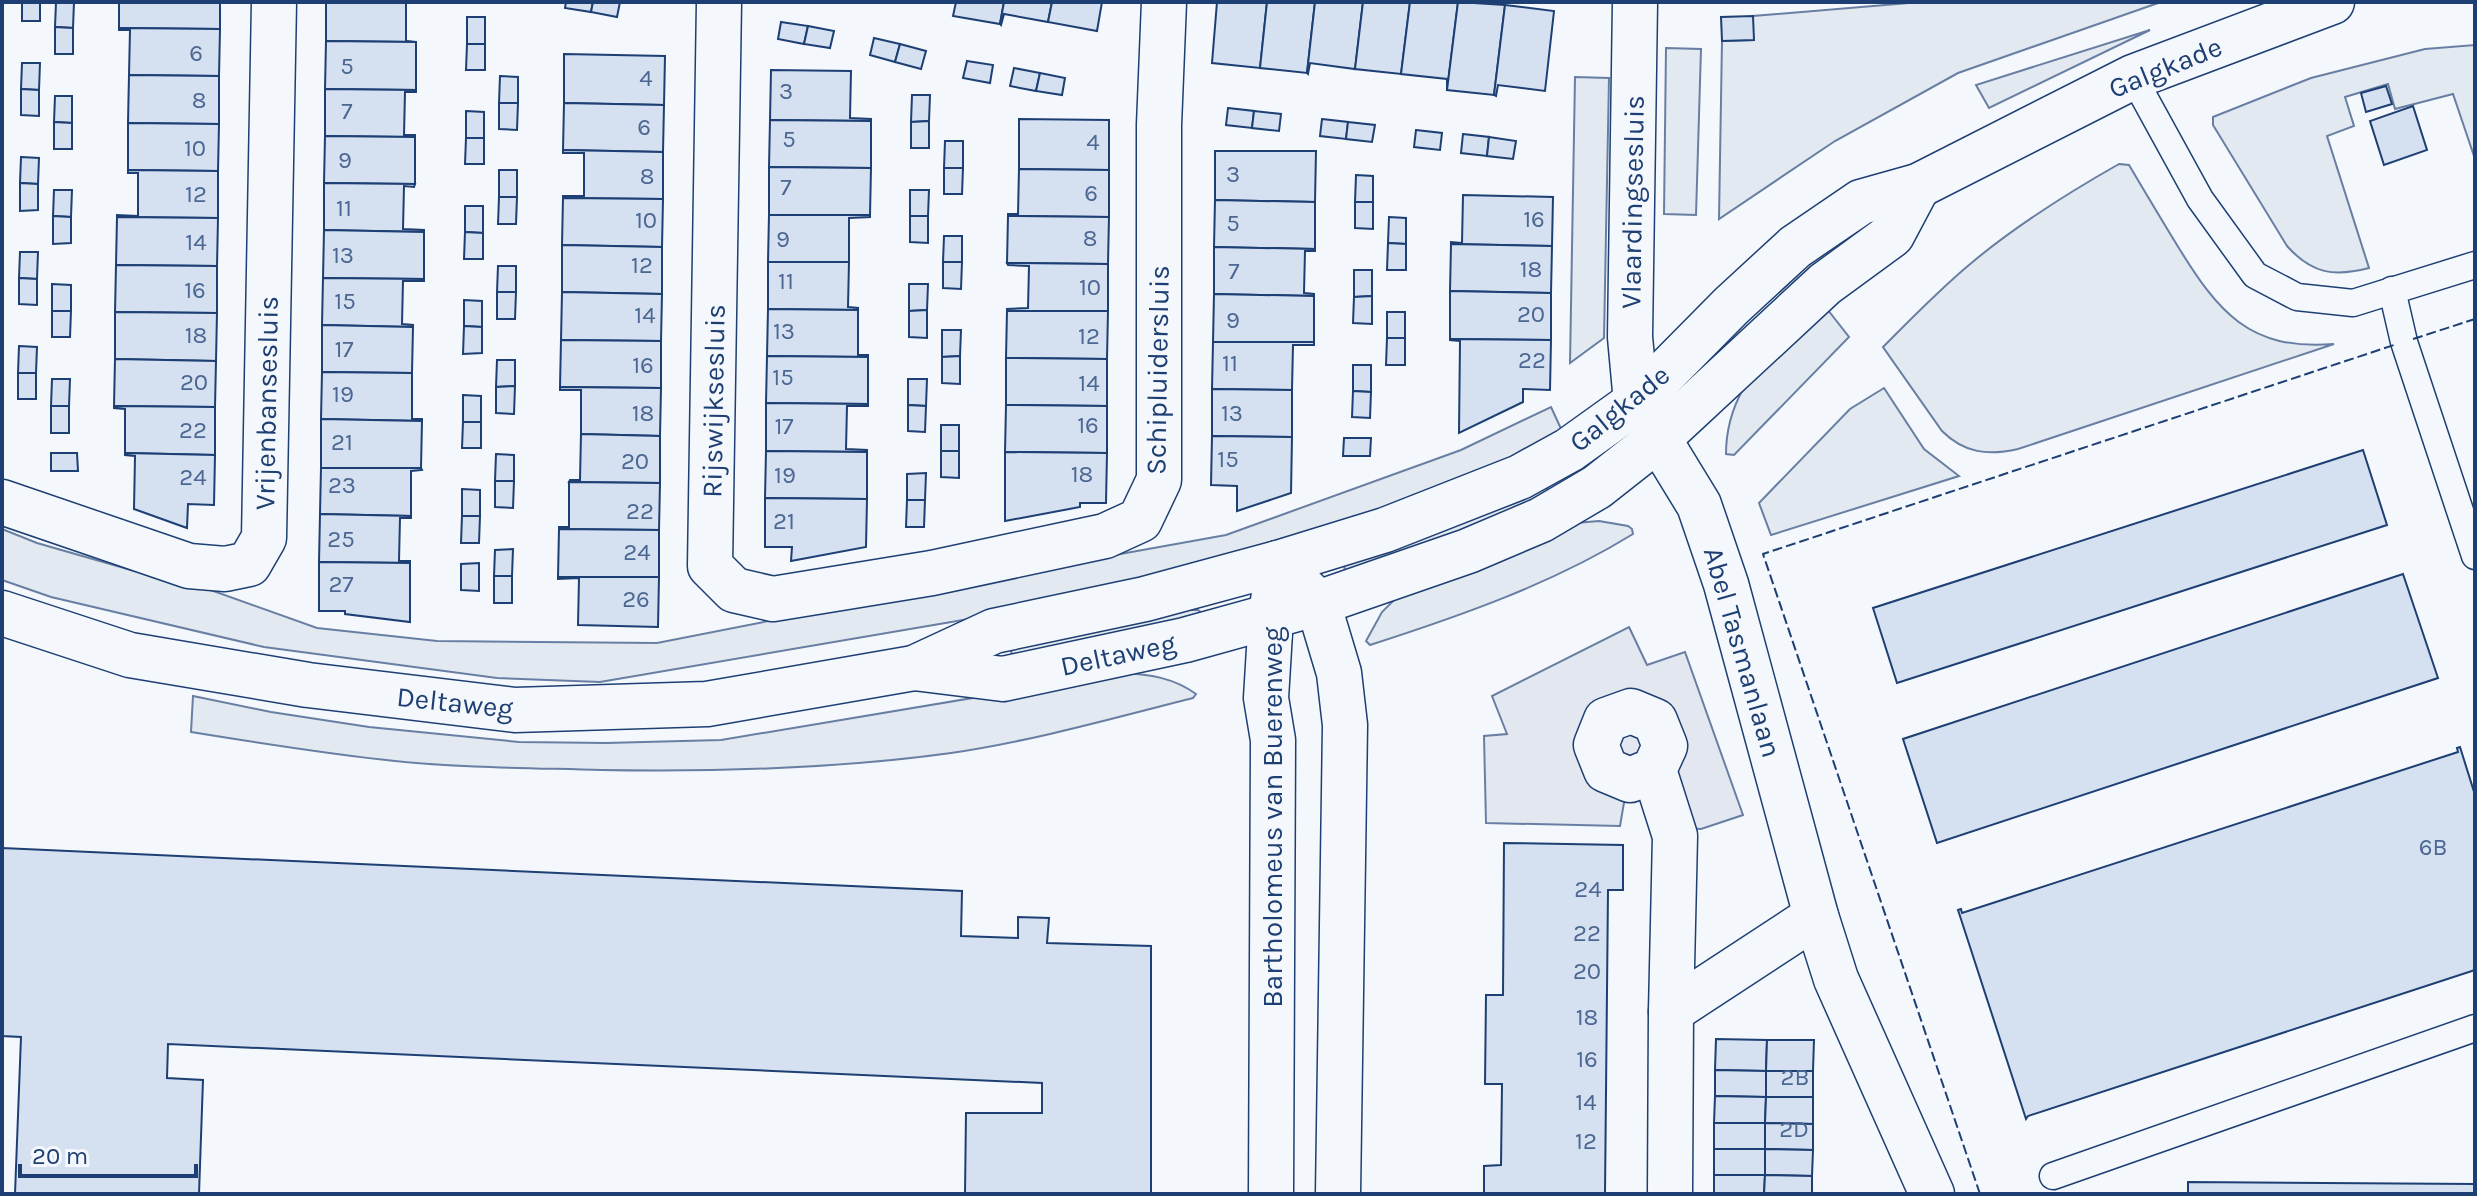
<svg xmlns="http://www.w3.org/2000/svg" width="2477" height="1196" font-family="Karla,sans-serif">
<rect width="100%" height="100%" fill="#f4f7fb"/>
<g fill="#e3e9f0" stroke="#687fa3" stroke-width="2">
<polygon points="1921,2 2161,2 1958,73 1835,141 1719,219 1722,41 1753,40 1753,16"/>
<polygon points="2150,30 1989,108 1976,85"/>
<path d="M 2475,45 L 2475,159 L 2453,94 L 2395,109 L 2388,84 L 2345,97 L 2354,126 L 2327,136 L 2369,268 C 2334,277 2312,274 2287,246 L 2213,125 L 2213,117 L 2311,78 L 2425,49 Z"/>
<polygon points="1666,48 1701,49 1696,215 1664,214"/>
<polygon points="1575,77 1609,78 1604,338 1570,363"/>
<path d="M 2119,164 L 2129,165 C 2145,192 2161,219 2177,245 C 2218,312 2249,351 2334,344 L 2018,449 C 1988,456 1964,453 1942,431 L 1883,347 C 1911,319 1939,290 1969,265 C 2015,226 2066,194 2119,164 Z"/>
<path d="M 1824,305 L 1849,337 L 1734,455 L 1726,454 C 1726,431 1732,409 1743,389 Z"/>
<polygon points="1884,388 1924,449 1959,476 1771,535 1759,503 1850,409"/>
<polygon points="1551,407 1563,433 1481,477 1277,546 1004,613 600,682 497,678 264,647 51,597 2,580 2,529 37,543 131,570 205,588 317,628 437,641 657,643 992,577 1226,535 1461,450"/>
<polygon points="1546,486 1548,491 1491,525 1345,571 1343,559"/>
<path d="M 1599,521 L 1628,526 L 1632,529 L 1633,534 C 1552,584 1460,616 1370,645 L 1366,641 L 1382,612 L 1397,597 L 1564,524 Z"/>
<polygon points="1183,610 1198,610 1203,614 1013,662 1010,644"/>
<path d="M 1122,673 C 1149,674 1174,678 1196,694 L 1193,698 C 1114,718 1033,741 951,753 C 835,769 718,772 601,770 C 532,768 463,768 395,761 C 327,754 259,743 191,732 L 193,696 L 271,712 L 369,727 L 519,742 L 606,743 L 721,740 Z"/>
</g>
<polygon fill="#e3e8f0" stroke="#687fa3" stroke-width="2" points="1629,627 1647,665 1685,652 1743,815 1701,829 1652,826 1642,791 1626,791 1620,826 1486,823 1484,736 1507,734 1492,696"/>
<g fill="#d5e0f0" stroke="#1d3f73" stroke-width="2">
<rect x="22" y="2" width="18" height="19"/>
<polygon points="56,2 74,2 73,28 55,27"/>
<polygon points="119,2 220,2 220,29 119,28"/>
<polygon points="326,2 406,2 406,41 416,42 326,41"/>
<polygon points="566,2 593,2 591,12 565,8"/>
<polygon points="593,2 620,2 617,17 591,12"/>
<polygon points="956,2 1004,2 1000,24 953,16"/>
<polygon points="1004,2 1052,2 1048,22 1004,14 1001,25 1000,24"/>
<polygon points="1052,2 1102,2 1097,31 1048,22"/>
<polygon points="1217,2 1267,2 1260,68 1212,63"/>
<polygon points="1267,2 1315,2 1307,73 1260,68"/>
<polygon points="1315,2 1363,2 1355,69 1310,63 1308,74 1307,73"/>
<polygon points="1363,2 1410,2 1401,74 1355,69"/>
<polygon points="1410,2 1458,2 1447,90 1447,79 1401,74"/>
<polygon points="1458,2 1505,5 1494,95 1447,90"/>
<polygon points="1505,5 1554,11 1545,91 1498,85 1496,96 1494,95"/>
<polygon points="1753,16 1754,40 1722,41 1721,17"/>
<rect x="467" y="17" width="18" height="27"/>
<polygon points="781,22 808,26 804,44 778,39"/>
<polygon points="808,26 834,31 830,48 804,44"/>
<polygon points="55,27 73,28 73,54 55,54"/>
<polygon points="119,28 220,29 219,76 129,75 130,30 119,30"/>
<polygon points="874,38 900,44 895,62 870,55"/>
<polygon points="326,41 416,42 416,90 325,89"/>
<polygon points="467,44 485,44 485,70 466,70"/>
<polygon points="900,44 926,51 921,69 895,62"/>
<polygon points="564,54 665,56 664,105 564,103"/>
<polygon points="967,61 993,65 990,83 963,78"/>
<polygon points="22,63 40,63 39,90 21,89"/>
<polygon points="1014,68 1040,73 1036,91 1010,86"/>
<polygon points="771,70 851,71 850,118 871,119 871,121 770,120"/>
<polygon points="1040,73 1065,78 1062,95 1036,91"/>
<polygon points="129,75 219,76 219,124 128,123"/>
<polygon points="500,76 518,77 518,103 499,103"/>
<polygon points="2386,86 2392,104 2366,112 2361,93"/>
<polygon points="21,89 39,90 39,116 21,115"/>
<polygon points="325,89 416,90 416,92 405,92 404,135 415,135 415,137 325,136"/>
<polygon points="912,95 930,95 929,121 911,122"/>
<polygon points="55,96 72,96 72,123 54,122"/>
<polygon points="499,103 518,103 517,130 499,129"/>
<polygon points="564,103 664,105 663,152 563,150"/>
<polygon points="2413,106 2427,150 2384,165 2370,121"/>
<polygon points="1228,108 1254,111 1252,128 1226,125"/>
<polygon points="466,111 484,112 484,138 466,138"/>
<polygon points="1254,111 1281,114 1279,131 1252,128"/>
<polygon points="1019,119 1109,120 1109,170 1019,169"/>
<polygon points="1322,119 1348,122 1346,139 1320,136"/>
<polygon points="770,120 871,121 871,168 769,167"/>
<polygon points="929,121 929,148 911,148 911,122"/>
<polygon points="54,122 72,123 72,149 54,149"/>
<polygon points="1348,122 1375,125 1372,142 1346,139"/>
<polygon points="128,123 219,124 218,171 128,170"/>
<polygon points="1416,130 1442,133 1440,150 1414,147"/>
<polygon points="1463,134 1489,137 1487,156 1461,153"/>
<polygon points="325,136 415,137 415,184 324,183"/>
<polygon points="1489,137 1516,141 1513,159 1487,156"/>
<polygon points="466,138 484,138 484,164 465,164"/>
<polygon points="945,141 963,141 963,168 944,168"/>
<polygon points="563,150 663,152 663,199 563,198 563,196 584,196 584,153 563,153"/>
<polygon points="1215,151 1316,151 1315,202 1215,200"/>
<polygon points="21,157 39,158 38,184 20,183"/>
<polygon points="769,167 871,168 870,215 769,215"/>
<polygon points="944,168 963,168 962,194 944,194"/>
<polygon points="1019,169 1109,170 1109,217 1008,216 1008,214 1018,214"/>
<polygon points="128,170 218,171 218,218 117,217 117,215 138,216 138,173 128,173"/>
<rect x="499" y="170" width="18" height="27"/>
<polygon points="1356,175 1373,176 1373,202 1355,202"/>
<polygon points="20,183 38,184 38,210 20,211"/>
<polygon points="324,183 415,184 414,187 404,186 403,229 424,230 424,232 324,230"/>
<polygon points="54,190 72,190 71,217 53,216"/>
<polygon points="910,190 929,190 928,216 910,216"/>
<polygon points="1463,195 1553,197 1552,246 1451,244 1451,242 1462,243"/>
<polygon points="499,197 517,197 516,224 498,224"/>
<polygon points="563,198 663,199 662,247 562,245"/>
<polygon points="1215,200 1315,202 1315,249 1214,247"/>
<polygon points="1355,202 1373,202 1373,229 1355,228"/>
<polygon points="465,206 483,206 483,233 465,232"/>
<polygon points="769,215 870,215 870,217 849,218 849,262 768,262"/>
<polygon points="53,216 71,217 71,243 53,244"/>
<polygon points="910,216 928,216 928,243 910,242"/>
<polygon points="1008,216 1109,217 1108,264 1007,263"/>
<polygon points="117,217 218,218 217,266 116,265"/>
<polygon points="1389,217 1406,218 1406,244 1388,243"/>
<polygon points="324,230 424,232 424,279 323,278"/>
<polygon points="465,232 483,233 483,259 464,259"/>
<polygon points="944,236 962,236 962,262 943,262"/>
<polygon points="1388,243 1406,244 1406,270 1387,270"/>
<polygon points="1451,244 1552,246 1551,293 1450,291"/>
<polygon points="562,245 662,247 662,294 562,292"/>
<polygon points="1214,247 1315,249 1315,251 1305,251 1304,293 1314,294 1314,296 1214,294"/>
<polygon points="20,252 38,252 37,279 19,278"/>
<polygon points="768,262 849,262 848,307 858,308 858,310 768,309"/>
<polygon points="943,262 962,262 961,289 943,288"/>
<polygon points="1007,263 1108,264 1108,311 1007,311 1007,309 1028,308 1029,266 1008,265"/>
<polygon points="116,265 217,266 217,313 115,312"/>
<polygon points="498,266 516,266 516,292 497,292"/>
<polygon points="1354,270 1372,270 1372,296 1354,297"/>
<polygon points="19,278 37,279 37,305 19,304"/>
<polygon points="323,278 424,279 424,281 403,281 402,324 413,325 413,327 322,325"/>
<polygon points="52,284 71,285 71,311 52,311"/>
<polygon points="909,284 928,284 927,310 909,311"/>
<polygon points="1450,291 1551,293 1551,340 1450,339"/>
<polygon points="497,292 516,292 515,319 497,319"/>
<polygon points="562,292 662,294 661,341 561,340"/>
<polygon points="1214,294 1314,296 1314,342 1213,342"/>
<polygon points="1372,296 1372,324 1353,323 1354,297"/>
<polygon points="464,300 482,301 482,327 464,326"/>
<polygon points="768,309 858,310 858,355 868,355 868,357 767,356"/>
<polygon points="927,310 927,338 909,337 909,311"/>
<polygon points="52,311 71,311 70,337 52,337"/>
<polygon points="1007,311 1108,311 1107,359 1006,358"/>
<polygon points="115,312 217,313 216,361 115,359"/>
<rect x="1387" y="312" width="18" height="26"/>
<polygon points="322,325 413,327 412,373 322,372"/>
<polygon points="464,326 482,327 482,353 463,354"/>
<polygon points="942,330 961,330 960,356 942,357"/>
<polygon points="1387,338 1405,338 1405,365 1386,365"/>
<polygon points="1450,339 1551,340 1550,390 1523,389 1523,402 1459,433 1460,341 1450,340"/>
<polygon points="561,340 661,341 661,388 560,387"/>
<polygon points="1213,342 1314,342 1314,345 1293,345 1292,390 1212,389"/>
<polygon points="19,346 37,347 36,373 18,373"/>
<polygon points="767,356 868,357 868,404 766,403"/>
<polygon points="960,356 960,384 942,383 942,357"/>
<polygon points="1006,358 1107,359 1107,406 1006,405"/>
<polygon points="115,359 216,361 215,407 114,406"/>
<polygon points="497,360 515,360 515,386 496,387"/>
<polygon points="1353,365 1371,365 1371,392 1353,391"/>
<polygon points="322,372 412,373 412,419 422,419 422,421 321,419"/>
<rect x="18" y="373" width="18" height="26"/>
<polygon points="52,379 70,379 69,406 51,406"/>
<polygon points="908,379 927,379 926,406 908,405"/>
<polygon points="515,386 514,414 496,413 496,387"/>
<polygon points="560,387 661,388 660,436 581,434 581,390 560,390"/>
<polygon points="1212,389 1292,390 1292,437 1212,436"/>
<polygon points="1353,391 1371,392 1370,418 1352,417"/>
<polygon points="463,395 481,396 481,422 463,422"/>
<polygon points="766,403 868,404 868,406 847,406 846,449 867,450 867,452 766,451"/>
<polygon points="908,405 926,406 925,432 908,431"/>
<polygon points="1006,405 1107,406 1107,453 1005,452"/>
<rect x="51" y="406" width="18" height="27"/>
<polygon points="114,406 215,407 215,455 125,453 125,409 114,408"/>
<polygon points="321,419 422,421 421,468 321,468"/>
<polygon points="463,422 481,422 481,448 462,448"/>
<rect x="941" y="425" width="18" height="26"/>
<polygon points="581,434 660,436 660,483 569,482 570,480 580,480"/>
<polygon points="1212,436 1292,437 1291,493 1237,511 1237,486 1211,485"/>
<polygon points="1344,438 1371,438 1370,456 1343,456"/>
<polygon points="2363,450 2387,525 1897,683 1873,608"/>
<polygon points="766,451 867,452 867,499 765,498"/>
<polygon points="941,451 959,451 959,478 941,477"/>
<polygon points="1005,452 1107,453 1106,503 1080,503 1080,507 1005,521"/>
<polygon points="51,453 77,453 78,471 51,471"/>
<polygon points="125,453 215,455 214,505 188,504 187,528 134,509 135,456 125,455"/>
<polygon points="496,454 514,455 514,481 495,481"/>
<polygon points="321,468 421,468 422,470 411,471 411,516 320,514"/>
<polygon points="926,473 925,500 907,500 907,474"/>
<polygon points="495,481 514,481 513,508 495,507"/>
<polygon points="569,482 660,483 659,530 559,529 559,527 569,527"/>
<polygon points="462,489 480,490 480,516 462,516"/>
<polygon points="765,498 867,499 866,547 791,561 792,547 765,547"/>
<polygon points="907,500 925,500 924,527 906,527"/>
<polygon points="320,514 411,516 411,518 400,518 399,561 410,561 410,563 319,562"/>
<polygon points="462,516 480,516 479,543 461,543"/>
<polygon points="559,529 659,530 659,577 558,577"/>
<polygon points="513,549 512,576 494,576 495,550"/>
<polygon points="319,562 410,563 410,622 345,614 345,611 319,611"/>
<polygon points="479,563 479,591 461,590 461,564"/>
<polygon points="2403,574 2438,678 1937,843 1903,739"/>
<rect x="494" y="576" width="18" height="27"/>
<polygon points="558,577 659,577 658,627 578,625 579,578 558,579"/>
<polygon points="2460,747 2475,795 2475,970 2028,1116 2026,1119 1958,910 1961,909 1962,913 2458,752 2457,748"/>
<polygon points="1504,843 1623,845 1623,890 1608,890 1605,1194 1484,1194 1484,1166 1501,1165 1502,1084 1485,1084 1486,995 1503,995"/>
<polygon points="2,848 962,891 961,936 1018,938 1018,917 1049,918 1047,943 1151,946 1151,1194 965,1194 966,1113 1042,1113 1042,1083 168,1044 167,1078 203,1080 199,1194 15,1194 21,1037 2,1036"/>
<polygon points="1716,1039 1767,1040 1766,1071 1715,1070"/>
<polygon points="1767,1040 1814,1040 1813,1071 1766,1071"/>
<polygon points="1715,1070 1766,1071 1766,1097 1715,1096"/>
<rect x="1766" y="1071" width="47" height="26"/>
<polygon points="1715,1096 1766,1097 1765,1123 1714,1123"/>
<polygon points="1766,1097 1813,1097 1813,1124 1765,1123"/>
<rect x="1714" y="1123" width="51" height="26"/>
<polygon points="1765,1123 1813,1124 1813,1150 1765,1149"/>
<rect x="1714" y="1149" width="51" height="26"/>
<polygon points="1765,1149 1813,1150 1812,1176 1765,1175"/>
<polygon points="1714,1175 1765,1175 1764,1194 1714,1194"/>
<polygon points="1765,1175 1812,1176 1812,1194 1764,1194"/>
<polygon points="2188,1182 2475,1184 2475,1194 2188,1194"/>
</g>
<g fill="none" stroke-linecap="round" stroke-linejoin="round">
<defs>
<g id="lane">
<polyline points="2133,77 2200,199 2255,275 2297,297 2353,303 2475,265"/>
<polyline points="2392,290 2404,342 2475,556"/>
<polyline points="2053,1176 2475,1028"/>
</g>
<g id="street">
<polyline points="719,2 710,566 734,590 773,599 932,573 1105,536 1140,520 1159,480 1159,125 1164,2"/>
<polyline points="1635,2 1630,337 1636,402 1699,505 1726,584 1816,916 1836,979 1932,1194"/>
<polyline points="2,502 189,566 225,569 249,564 264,538 274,2"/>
<polyline points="1654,770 1630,780 1606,770 1596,745 1606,720 1631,711 1655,721 1665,746 1654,770 1675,836 1671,1011"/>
<polyline points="1271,1194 1273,740 1266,698 1271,616 1278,563 1318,603 1339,673 1345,725 1338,1194"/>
<polyline points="1670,1194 1671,1011 1816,916"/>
</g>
<g id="secondary">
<polyline points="2,613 130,655 308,685 515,710 707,704 914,668 994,631 1145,599 1278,563 1385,530 1520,477 1569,450 1636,402 1731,306 1795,247 1861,202 1918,186 2133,77 2332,2"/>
<polyline points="914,668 1003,679 1185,640 1318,603 1468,551 1541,520 1597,487 1658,439 1825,284 1892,235 1918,186"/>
</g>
</defs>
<use href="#lane" stroke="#1d3f73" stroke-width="29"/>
<use href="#street" stroke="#1d3f73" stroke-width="47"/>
<use href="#secondary" stroke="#1d3f73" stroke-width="47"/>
<use href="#lane" stroke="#f4f7fb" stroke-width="26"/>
<use href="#street" stroke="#f4f7fb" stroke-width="44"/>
<use href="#secondary" stroke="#f4f7fb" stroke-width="44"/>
<g stroke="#1d3f73" stroke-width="2" stroke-dasharray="10 4" stroke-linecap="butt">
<polyline points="2413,339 2475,319"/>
<polyline points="1980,1194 1763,554 2397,344"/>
</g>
</g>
<g text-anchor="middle" stroke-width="6" stroke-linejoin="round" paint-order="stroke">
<g font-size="24" fill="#4b6792">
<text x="196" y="61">6</text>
<text x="347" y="74">5</text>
<text x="646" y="86">4</text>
<text x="786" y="99">3</text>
<text x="199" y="108">8</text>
<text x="347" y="119">7</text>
<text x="644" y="135">6</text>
<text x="789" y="147">5</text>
<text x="1093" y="150">4</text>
<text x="195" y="156">10</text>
<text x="345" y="168">9</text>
<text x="1233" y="182">3</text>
<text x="647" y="184">8</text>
<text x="786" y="195">7</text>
<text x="1091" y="201">6</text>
<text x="196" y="202">12</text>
<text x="344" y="216">11</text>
<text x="1534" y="227">16</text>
<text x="646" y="228">10</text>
<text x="1233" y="231">5</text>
<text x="1090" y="246">8</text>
<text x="783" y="247">9</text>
<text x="196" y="250">14</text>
<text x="343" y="263">13</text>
<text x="642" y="273">12</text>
<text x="1531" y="277">18</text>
<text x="1234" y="279">7</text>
<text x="786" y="289">11</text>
<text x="1090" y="295">10</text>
<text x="195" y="298">16</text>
<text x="345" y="309">15</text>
<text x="1531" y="322">20</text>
<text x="645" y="323">14</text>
<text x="1233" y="328">9</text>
<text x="784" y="339">13</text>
<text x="196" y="343">18</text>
<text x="1089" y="344">12</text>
<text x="344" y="357">17</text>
<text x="1532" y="368">22</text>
<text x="1230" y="371">11</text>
<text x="643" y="373">16</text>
<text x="783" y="385">15</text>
<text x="194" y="390">20</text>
<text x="1089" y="391">14</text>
<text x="343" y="402">19</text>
<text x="643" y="421">18</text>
<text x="1232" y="421">13</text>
<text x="1088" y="433">16</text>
<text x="784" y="434">17</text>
<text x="193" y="438">22</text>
<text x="342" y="450">21</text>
<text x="1228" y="467">15</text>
<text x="635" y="469">20</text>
<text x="1082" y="482">18</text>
<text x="785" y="483">19</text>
<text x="193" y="485">24</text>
<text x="342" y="493">23</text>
<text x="640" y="519">22</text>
<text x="784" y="529">21</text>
<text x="341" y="547">25</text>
<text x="637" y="560">24</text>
<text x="341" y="592">27</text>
<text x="636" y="607">26</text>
<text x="2433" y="855">6B</text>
<text x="1588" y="897">24</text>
<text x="1587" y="941">22</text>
<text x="1587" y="979">20</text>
<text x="1587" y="1025">18</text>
<text x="1587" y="1067">16</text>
<text x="1795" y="1085">2B</text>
<text x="1586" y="1110">14</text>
<text x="1794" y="1137">2D</text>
<text x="1586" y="1149">12</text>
</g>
<g font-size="28" fill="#1d3f73" stroke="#f4f7fb">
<text transform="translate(2165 67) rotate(-22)" y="10">Galgkade</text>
<text transform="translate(1632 202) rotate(-89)" y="10">Vlaardingsesluis</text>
<text transform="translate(1157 370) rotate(-89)" y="10">Schipluidersluis</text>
<text transform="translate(713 401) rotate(-89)" y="10">Rijswijksesluis</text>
<text transform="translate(266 403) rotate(-89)" y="10">Vrijenbansesluis</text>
<text transform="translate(1619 408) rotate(-39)" y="10">Galgkade</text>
<text transform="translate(1743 652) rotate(74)" y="10">Abel Tasmanlaan</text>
<text transform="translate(1118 654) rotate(-12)" y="10">Deltaweg</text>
<text transform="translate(455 702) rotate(6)" y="10">Deltaweg</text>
<text transform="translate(1272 817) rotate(-90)" y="10">Bartholomeus van Buerenweg</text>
</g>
</g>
<rect width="2477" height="1196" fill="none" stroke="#1d3f73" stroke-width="8"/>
<path d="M20 1164v12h176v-12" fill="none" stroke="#1d3f73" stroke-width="4"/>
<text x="32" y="1164" font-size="24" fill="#1d3f73" stroke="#f4f7fb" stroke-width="6" paint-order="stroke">20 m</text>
</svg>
